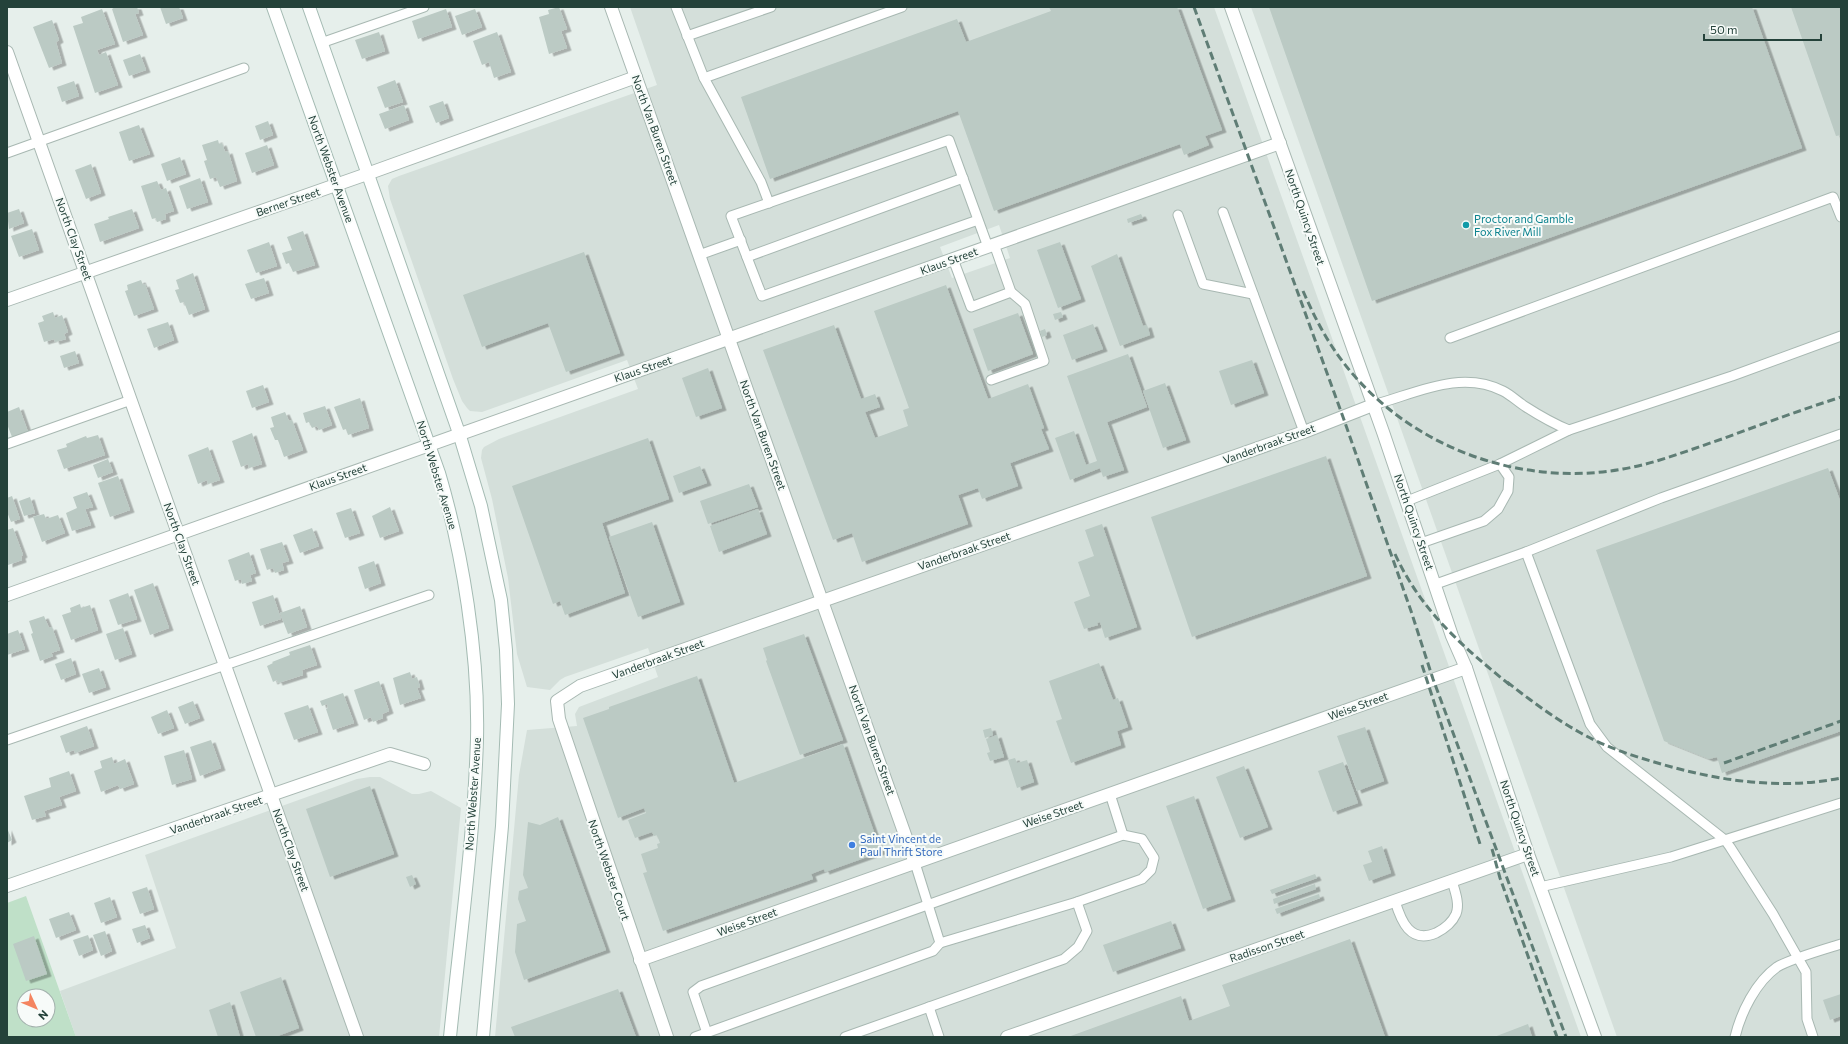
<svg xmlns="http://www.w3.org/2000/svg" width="1848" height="1044" font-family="Commissioner,sans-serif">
<defs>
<filter id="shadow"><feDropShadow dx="4.5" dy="2.5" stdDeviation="0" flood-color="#0004"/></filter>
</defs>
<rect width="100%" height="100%" fill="#e6efeb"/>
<g fill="#d4dfda" fill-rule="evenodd">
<path d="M 630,7 L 1214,7 L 1581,1037 L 495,1037 L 519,775 L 527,730 L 577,726 L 575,714 L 579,707 L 658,677 L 648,648 L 565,677 L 560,680 L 550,690 L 527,687 L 517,654 L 508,578 L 492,499 L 481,458 L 482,450 L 484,447 L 499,439 L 638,389 L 627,360 L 482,412 L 470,411 L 467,408 L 462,401 L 453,379 L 390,199 L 388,186 L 392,179 L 399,176 L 657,85 ZM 999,225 L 1010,258 L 952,278 L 940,247 Z"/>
<polygon points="1251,7 1841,7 1841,1037 1617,1037"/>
<polygon points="370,777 380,777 412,794 419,794 431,791 461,808 439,1037 76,1037 60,991 176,948 145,855 357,779"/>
</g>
<path fill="#bfe0c8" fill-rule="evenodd" d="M 26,896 L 76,1037 L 7,1037 L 7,903 ZM 24,996 L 48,996 L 48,1020 L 24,1020 Z"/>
<g fill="#bbcac4" filter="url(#shadow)">
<polygon points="115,7 137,7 139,13 135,14 143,35 123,42 112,9"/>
<polygon points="160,7 179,7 183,18 166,24"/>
<polygon points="559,7 567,29 561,31 567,48 549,54 539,17 549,14 548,10"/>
<polygon points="1049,7 1177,7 1222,130 1205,136 1209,145 1184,155 1180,144 994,211 958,111 770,179 741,97 957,19 966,42 1051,11"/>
<polygon points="1269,7 1752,7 1802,148 1372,301"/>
<polygon points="1791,7 1841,7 1841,135 1836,136"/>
<polygon points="102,9 115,44 97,50 99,55 106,52 118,85 95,93 73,26 83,23 81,17"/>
<polygon points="446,9 452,27 418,39 412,21"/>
<polygon points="475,9 482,27 462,35 455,16"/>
<polygon points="52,20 59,40 56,42 62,63 49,68 33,27"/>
<polygon points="379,32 385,51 362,59 355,40"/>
<polygon points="497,32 511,72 494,78 489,62 482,65 473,41"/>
<polygon points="140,54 146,70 129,76 123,60"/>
<polygon points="395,80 403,102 385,108 377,87"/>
<polygon points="74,81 79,96 62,102 57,87"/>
<polygon points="443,101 449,118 436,123 429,106"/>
<polygon points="404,105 409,120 385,129 379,114"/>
<polygon points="268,121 273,135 260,140 255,126"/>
<polygon points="139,125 150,154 129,161 119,132"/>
<polygon points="218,140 219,144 222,143 225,152 228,151 237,181 220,187 216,177 210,179 204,161 207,160 202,145"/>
<polygon points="267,145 274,165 252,173 245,153"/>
<polygon points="180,157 186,174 167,181 161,164"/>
<polygon points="91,164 101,193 86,199 75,170"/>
<polygon points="200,178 208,202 187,209 179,186"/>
<polygon points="157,181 161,190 166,188 174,211 165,214 166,219 157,222 156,218 152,219 141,186"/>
<polygon points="19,209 24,223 9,229 7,213"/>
<polygon points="132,209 139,228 100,242 94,224 109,219 108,217"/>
<polygon points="1141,214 1143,218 1128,223 1127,219"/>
<polygon points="32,229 39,250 19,257 11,236"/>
<polygon points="303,231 315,265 293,272 289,263 286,264 282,253 292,250 287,237"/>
<polygon points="269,242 277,266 256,273 247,250"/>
<polygon points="1060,242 1081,299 1058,308 1037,250"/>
<polygon points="584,252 620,353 566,372 548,323 482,347 463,295"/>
<polygon points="1117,254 1143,326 1147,325 1150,335 1120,346 1091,266"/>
<polygon points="193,273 205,309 189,315 184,302 180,303 175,290 179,289 176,280"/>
<polygon points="264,278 269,293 251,299 245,284"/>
<polygon points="141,280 143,285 145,284 154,309 134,316 125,291 128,290 127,285"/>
<polygon points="946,285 988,399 1028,384 1044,428 1041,429 1049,449 1010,463 1018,486 982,499 978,488 958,495 968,524 862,562 852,533 833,540 763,350 834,325 861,399 875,394 880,407 865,412 875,438 908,426 903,410 909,408 874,311"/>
<polygon points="53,312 55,318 62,315 68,332 64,334 66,339 55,342 54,339 44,342 38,323 44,321 42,316"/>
<polygon points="1061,312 1063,317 1055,320 1053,314"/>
<polygon points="1018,313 1033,354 988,371 973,329"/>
<polygon points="168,322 174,340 154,348 147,329"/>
<polygon points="1093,324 1103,349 1072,360 1063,335"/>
<polygon points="1045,329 1047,335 1042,337 1040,331"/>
<polygon points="75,351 79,363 64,368 60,356"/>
<polygon points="1128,354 1147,407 1107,422 1124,470 1103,477 1100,468 1070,480 1055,438 1074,431 1086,465 1097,461 1067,376"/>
<polygon points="1252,360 1264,393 1231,405 1219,371"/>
<polygon points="708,368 722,408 696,417 682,378"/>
<polygon points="1165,383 1186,440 1163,448 1143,391"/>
<polygon points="263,385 269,402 252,408 246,391"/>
<polygon points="360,398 369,428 348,435 346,429 343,430 334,407"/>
<polygon points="325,406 332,425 319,430 317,426 312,428 309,422 306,423 303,413"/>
<polygon points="19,407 28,432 12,437 7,424 7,412"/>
<polygon points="285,412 289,421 292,420 303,450 284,457 278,440 275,440 270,428 274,427 271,417"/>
<polygon points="252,433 262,464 249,468 248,464 241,467 232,441"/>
<polygon points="98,435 105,455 64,469 57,450 67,447 66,444 86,436 87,438"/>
<polygon points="648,438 669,499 602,523 625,593 565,615 560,601 553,604 512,486"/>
<polygon points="208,447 220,480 208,484 207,480 198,484 188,455"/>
<polygon points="1326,456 1367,576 1192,637 1151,517"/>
<polygon points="108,459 113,472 98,478 93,465"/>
<polygon points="700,466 707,483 679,493 673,476"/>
<polygon points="1828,468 1841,503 1841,731 1722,773 1717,757 1709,759 1664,741 1596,550"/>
<polygon points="118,476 130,510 110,517 98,483"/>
<polygon points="749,484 758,507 708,524 700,501"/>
<polygon points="87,492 93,507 85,509 91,525 72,531 66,513 77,508 73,497"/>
<polygon points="12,496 20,519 11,522 7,512 7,498"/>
<polygon points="30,497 35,513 24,516 19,501"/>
<polygon points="390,507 399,531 380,538 372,516"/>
<polygon points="351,508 360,533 345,538 336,513"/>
<polygon points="758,509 767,534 719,552 710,526"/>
<polygon points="44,514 46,519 58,515 65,533 42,542 33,517"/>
<polygon points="652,522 680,602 638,617 609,537"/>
<polygon points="1102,524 1137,627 1105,638 1100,622 1097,623 1098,625 1084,629 1074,602 1090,596 1078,562 1094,556 1085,530"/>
<polygon points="13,528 23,555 21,556 22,560 8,565 7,530"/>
<polygon points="312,528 319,546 300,553 293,535"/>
<polygon points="282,542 289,561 282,563 284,570 275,573 273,568 267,570 260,549"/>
<polygon points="249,552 256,573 250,575 252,581 242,584 241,579 235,581 228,560"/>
<polygon points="374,561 381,583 365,589 358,567"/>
<polygon points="153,583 169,628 150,635 134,590"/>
<polygon points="128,593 137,619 118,625 109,600"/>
<polygon points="273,595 281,619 260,626 252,602"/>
<polygon points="80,604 81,608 90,605 98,630 71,640 62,615 71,612 70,608"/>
<polygon points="300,606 307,627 288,634 280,613"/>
<polygon points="44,616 49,628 52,627 60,650 51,653 53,656 40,661 31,634 33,633 29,621"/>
<polygon points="123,628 132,654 115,660 106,634"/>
<polygon points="18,630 25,649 7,655 7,634"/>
<polygon points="804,634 843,740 800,755 766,661 767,660 763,648"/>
<polygon points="310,645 317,665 302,670 303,675 278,683 277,680 273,682 267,666 273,663 272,662 290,655 289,652"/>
<polygon points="71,658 76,674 61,680 55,664"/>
<polygon points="1099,663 1113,700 1118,698 1128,727 1117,731 1121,745 1071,763 1056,721 1062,719 1049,681"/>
<polygon points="99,668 106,687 89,693 82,674"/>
<polygon points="410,672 412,679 417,677 420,687 417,688 421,698 400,705 393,678"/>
<polygon points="697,676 734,783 843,744 881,852 825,872 824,869 811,874 813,879 663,931 643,873 647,872 641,854 658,848 657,844 660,843 657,835 654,836 652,832 635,838 628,820 646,813 644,808 618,818 583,718 609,709 609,707"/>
<polygon points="379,681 389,711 382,714 383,718 373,722 371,717 364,720 354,690"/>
<polygon points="343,693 354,723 333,730 326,709 328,708 327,704 322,706 320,701"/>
<polygon points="193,701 200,718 185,724 178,707"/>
<polygon points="308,705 318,732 294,740 284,713"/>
<polygon points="167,710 174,728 158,734 151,717"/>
<polygon points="87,726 94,746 75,753 74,750 66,753 60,736"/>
<polygon points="1365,727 1384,781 1357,791 1337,736"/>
<polygon points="991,728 993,735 985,738 983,730"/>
<polygon points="997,735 1004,757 990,761 987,753 990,752 986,739"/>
<polygon points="211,740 221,768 200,776 190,747"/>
<polygon points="184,750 192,779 172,785 164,756"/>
<polygon points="112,757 114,764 125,759 134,784 120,789 118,785 101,792 94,771 102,768 100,761"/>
<polygon points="1015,758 1017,763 1027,760 1034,782 1017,788 1008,760"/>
<polygon points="1343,762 1358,803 1333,812 1318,771"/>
<polygon points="1244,766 1268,827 1240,838 1216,777"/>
<polygon points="69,771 76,791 59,797 62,805 44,811 46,816 32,820 24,796 51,787 49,778"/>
<polygon points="370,786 394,854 330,877 306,809"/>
<polygon points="1194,796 1231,899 1203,909 1166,806"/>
<polygon points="558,817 606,950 524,980 515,952 517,924 526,921 518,899 519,891 528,888 523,875 528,822 540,825"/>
<polygon points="7,828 12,840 7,843"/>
<polygon points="1382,846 1391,873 1369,881 1363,865 1372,862 1368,851"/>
<polygon points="1315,874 1317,878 1272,894 1270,890"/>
<polygon points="412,875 416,884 410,887 406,877"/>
<polygon points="1315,884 1316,889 1274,904 1273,899"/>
<polygon points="147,887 154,909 140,914 132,892"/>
<polygon points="1319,894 1320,898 1277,914 1275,909"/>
<polygon points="110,897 117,917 101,923 94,903"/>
<polygon points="69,912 76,930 56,938 49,919"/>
<polygon points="1171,921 1181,948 1113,972 1103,945"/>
<polygon points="145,925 150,938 137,943 132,929"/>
<polygon points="105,931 112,951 101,956 93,935"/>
<polygon points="88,935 93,950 79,956 73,940"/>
<polygon points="34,936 47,974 26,981 13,944"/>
<polygon points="1350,939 1385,1037 1068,1037 1181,996 1189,1021 1230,1006 1222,985"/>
<polygon points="281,977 299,1028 275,1037 256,1037 240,992"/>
<polygon points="618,989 636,1037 515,1037 511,1027"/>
<polygon points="1841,994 1841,1016 1830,1020 1823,1000"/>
<polygon points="230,1002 240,1037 218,1037 209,1010"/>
<polygon points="1528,1024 1532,1037 1494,1037"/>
</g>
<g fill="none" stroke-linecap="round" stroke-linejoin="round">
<defs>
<g id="service">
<polyline points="676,7 704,78 761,182 769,203"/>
<polyline points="687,36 771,7"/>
<polyline points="321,43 424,7"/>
<polyline points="704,78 902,7"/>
<polyline points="7,153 244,68"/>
<polyline points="1223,212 1304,432"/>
<polyline points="1178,215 1203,284 1253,294"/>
<polyline points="978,220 762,296 731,216 949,140 988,247"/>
<polyline points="699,255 741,240"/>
<polyline points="747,257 963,178"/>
<polyline points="953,259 971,307 1011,292"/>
<polyline points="1450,338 1833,197 1841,217"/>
<polyline points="991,380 1044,361 1025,304 1011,292 994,244"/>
<path d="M 1373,405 C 1415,394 1460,369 1503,391 C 1511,395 1518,402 1526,407 C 1540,416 1554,424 1569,430 L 1500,464 L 1407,501"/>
<polyline points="1569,430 1732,376 1841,336"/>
<polyline points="7,444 131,400"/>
<polyline points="1421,543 1484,521 1498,509 1508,491 1509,477 1500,464"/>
<polyline points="1526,552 1590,724 1607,747 1725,840 1730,847 1773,914 1806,972 1807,1019 1813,1037"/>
<polyline points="1436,584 1526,552 1661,498 1841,434"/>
<polyline points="7,740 429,595"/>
<polyline points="1110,794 1123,835"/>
<polyline points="1540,887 1671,857 1841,803"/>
<path d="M 1395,901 C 1401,921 1410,944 1436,933 C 1444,929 1452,923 1456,914 C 1460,904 1455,891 1452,881"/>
<polyline points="929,1007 939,1037"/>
<polyline points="707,1033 693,992 701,986 1123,835 1142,839 1154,858 1151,870 1142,879 1077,902 940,943"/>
<polyline points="695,1037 933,951 940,943 915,863"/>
<polyline points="845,1037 1064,959 1078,947 1087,931 1077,902"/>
<path d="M 1735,1037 C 1741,1012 1756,982 1777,967 C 1790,959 1825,949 1841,944"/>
</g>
<g id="minor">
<polyline points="611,7 915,863"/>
<polyline points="7,52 357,1037"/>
<polyline points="7,300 367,174 636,77"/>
<polyline points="7,595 1280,143"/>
<polyline points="7,886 390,754 424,764"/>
<polyline points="640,960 1466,668"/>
<polyline points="667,1037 559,719 557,701 580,686 1304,432 1373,405"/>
<polyline points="1007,1037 1528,854"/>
</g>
<polyline id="tertiary" points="1231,7 1383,432 1452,636 1466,668 1528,854 1595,1037"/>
<g id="secondary">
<path d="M 273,7 L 439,473 C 463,554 479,655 477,739 C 474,839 460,938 450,1037"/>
<polyline points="309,7 459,433 481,506 501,600 506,650 508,704 502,826 483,1037"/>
</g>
</defs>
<use href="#service" stroke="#a8b8b2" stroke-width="11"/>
<use href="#minor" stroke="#a8b8b2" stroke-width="14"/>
<use href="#tertiary" stroke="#a8b8b2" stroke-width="14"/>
<use href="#secondary" stroke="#a4bbb3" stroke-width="14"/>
<use href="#service" stroke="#fff" stroke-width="9"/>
<use href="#minor" stroke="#fff" stroke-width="12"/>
<use href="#tertiary" stroke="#fff" stroke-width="12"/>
<use href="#secondary" stroke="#fff" stroke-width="12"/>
<g stroke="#5f7d75" stroke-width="3" stroke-dasharray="8 4" stroke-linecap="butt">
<polyline points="1194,7 1343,417 1411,611 1433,679 1566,1037"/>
<path d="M 1303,291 C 1314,316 1326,340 1343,362 C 1407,446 1519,488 1623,469 C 1657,463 1689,450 1722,439 C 1762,424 1801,410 1841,397"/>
<path d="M 1395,554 C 1421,611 1463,647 1510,685"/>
<polyline points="1422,665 1481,847"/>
<path d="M 1507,682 C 1530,700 1554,718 1579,732 C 1605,747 1633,756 1661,764 C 1720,781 1780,790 1841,778"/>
<polyline points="1724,763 1841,721"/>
<polyline points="1492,849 1500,878 1557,1037"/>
</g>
</g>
<circle fill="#0f9aa8" stroke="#f7fbf9" stroke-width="1.5" cx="1466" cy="225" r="4"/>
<circle fill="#3f7fe0" stroke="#f7fbf9" stroke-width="1.5" cx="852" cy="845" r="4"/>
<g text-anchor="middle" stroke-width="4" stroke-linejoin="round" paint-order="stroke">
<g font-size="11" fill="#24423a" stroke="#f7fbf9">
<text transform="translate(655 130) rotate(70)" y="4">North Van Buren Street</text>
<text transform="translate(331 169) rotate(70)" y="4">North Webster Avenue</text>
<text transform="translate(288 202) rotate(-19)" y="4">Berner Street</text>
<text transform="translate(1305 217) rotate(71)" y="4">North Quincy Street</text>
<text transform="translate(74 239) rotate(70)" y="4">North Clay Street</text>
<text transform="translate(949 261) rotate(-20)" y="4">Klaus Street</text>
<text transform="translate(643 369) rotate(-19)" y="4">Klaus Street</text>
<text transform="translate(763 435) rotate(70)" y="4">North Van Buren Street</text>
<text transform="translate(1269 444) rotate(-20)" y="4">Vanderbraak Street</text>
<text transform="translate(437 475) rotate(73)" y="4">North Webster Avenue</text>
<text transform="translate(338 477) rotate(-20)" y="4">Klaus Street</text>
<text transform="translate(1414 522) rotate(71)" y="4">North Quincy Street</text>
<text transform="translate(182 544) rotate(70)" y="4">North Clay Street</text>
<text transform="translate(964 551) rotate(-19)" y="4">Vanderbraak Street</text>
<text transform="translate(658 659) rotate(-20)" y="4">Vanderbraak Street</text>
<text transform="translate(1358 706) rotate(-20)" y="4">Weise Street</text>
<text transform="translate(872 740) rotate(70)" y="4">North Van Buren Street</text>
<text transform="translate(473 794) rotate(-86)" y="4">North Webster Avenue</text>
<text transform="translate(1053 814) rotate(-19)" y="4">Weise Street</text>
<text transform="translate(216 815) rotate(-19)" y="4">Vanderbraak Street</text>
<text transform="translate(1520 828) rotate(71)" y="4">North Quincy Street</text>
<text transform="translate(291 850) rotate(70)" y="4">North Clay Street</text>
<text transform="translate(609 870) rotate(71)" y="4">North Webster Court</text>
<text transform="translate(747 922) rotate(-20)" y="4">Weise Street</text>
<text transform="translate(1267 946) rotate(-19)" y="4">Radisson Street</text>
</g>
<g font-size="11" fill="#0d838f" stroke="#f7fbf9" text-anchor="start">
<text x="1474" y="223">Proctor and Gamble<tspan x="1474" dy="13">Fox River Mill</tspan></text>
</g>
<g font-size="11" fill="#366cbe" stroke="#f7fbf9" text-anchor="start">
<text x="860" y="843">Saint Vincent de<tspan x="860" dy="13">Paul Thrift Store</tspan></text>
</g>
</g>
<rect width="1848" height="1044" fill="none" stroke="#24423a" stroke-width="16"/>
<g transform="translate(36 1008) rotate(134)"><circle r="19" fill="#f7fbf9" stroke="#a3b1ad"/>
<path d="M0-3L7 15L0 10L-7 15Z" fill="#f4845f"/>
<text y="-6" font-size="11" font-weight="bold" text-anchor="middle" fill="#24423a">N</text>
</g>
<path d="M1704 34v6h117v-6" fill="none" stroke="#24423a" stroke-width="2"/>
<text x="1710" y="34" font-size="12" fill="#24423a" stroke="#f7fbf9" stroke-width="3" paint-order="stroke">50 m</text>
</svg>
